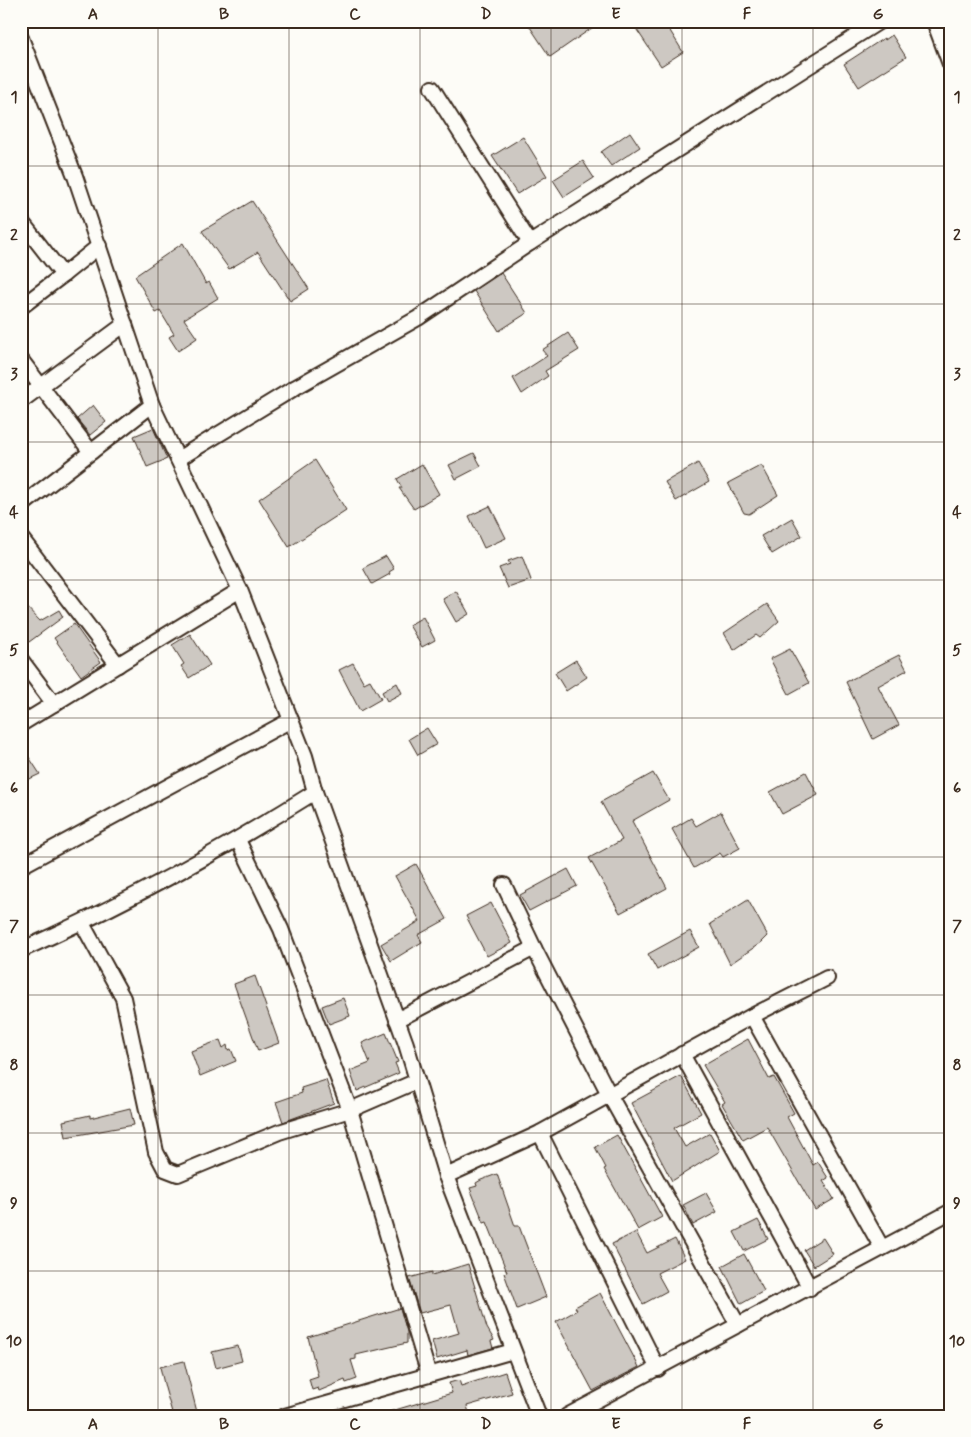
<svg xmlns="http://www.w3.org/2000/svg" width="971" height="1437" font-family="Mynerve,sans-serif">
<rect width="100%" height="100%" fill="#fdfcf7"/>
<filter id="ink" filterUnits="userSpaceOnUse"><feTurbulence type="fractalNoise" baseFrequency=".02" numOctaves="2"/><feDisplacementMap in="SourceGraphic" scale="10" xChannelSelector="R" yChannelSelector="G"/><feConvolveMatrix kernelMatrix="1 2 1 2 8 2 1 2 1" color-interpolation-filters="sRGB"/></filter>
<g filter="url(#ink)">
<g fill="#cdc8c2" stroke="#3b2a1e">
<polygon points="526,21 602,21 550,57"/>
<polygon points="631,21 664,21 683,52 661,66"/>
<polygon points="892,35 906,57 859,87 844,64 884,38 885,40"/>
<polygon points="630,132 640,147 611,166 601,152"/>
<polygon points="523,137 547,176 517,194 492,156"/>
<polygon points="583,161 594,178 564,197 553,180"/>
<polygon points="252,201 309,289 290,301 258,252 229,269 202,231"/>
<polygon points="183,243 206,284 209,282 218,298 184,319 197,338 178,351 169,337 174,334 160,311 156,313 135,276"/>
<polygon points="501,273 527,313 499,331 474,291"/>
<polygon points="568,333 579,350 545,371 548,376 522,394 513,378 547,356 542,350"/>
<polygon points="93,405 106,422 90,435 77,419"/>
<polygon points="153,428 167,459 147,467 134,436"/>
<polygon points="474,453 481,466 456,479 449,465"/>
<polygon points="315,460 346,510 289,547 259,499"/>
<polygon points="698,463 709,482 676,501 665,482"/>
<polygon points="422,464 439,494 414,509 399,488 402,488 397,479"/>
<polygon points="760,466 762,466 778,495 749,514 744,513 728,483"/>
<polygon points="490,506 506,538 484,548 469,516"/>
<polygon points="792,518 802,536 772,554 761,536"/>
<polygon points="386,556 394,569 389,572 390,574 372,584 363,568"/>
<polygon points="522,556 531,580 508,588 499,568 510,564 508,561"/>
<polygon points="456,591 469,614 456,622 443,599"/>
<polygon points="21,601 40,621 59,610 63,617 29,642 21,632"/>
<polygon points="767,604 779,621 760,638 756,635 734,650 724,633"/>
<polygon points="423,617 435,640 422,647 409,625"/>
<polygon points="74,624 101,662 81,676 54,638"/>
<polygon points="190,634 210,665 189,678 181,666 184,664 172,645"/>
<polygon points="790,649 809,683 789,694 770,659"/>
<polygon points="899,655 907,670 878,686 899,725 873,739 846,682"/>
<polygon points="576,660 587,677 566,691 555,673"/>
<polygon points="353,663 364,683 370,680 381,699 360,711 339,670"/>
<polygon points="397,683 402,693 387,701 382,692"/>
<polygon points="427,728 437,744 418,755 409,739"/>
<polygon points="21,745 40,774 21,783"/>
<polygon points="806,772 818,795 782,814 770,792"/>
<polygon points="653,773 669,800 632,821 667,888 620,913 589,858 622,840 601,802"/>
<polygon points="721,812 740,848 723,857 720,853 694,868 672,829 691,818 696,826"/>
<polygon points="416,864 447,919 418,935 422,942 391,961 381,944 420,921 395,876"/>
<polygon points="568,869 577,886 529,911 520,895"/>
<polygon points="748,900 768,936 762,942 730,964 710,924"/>
<polygon points="491,903 512,943 487,956 466,916"/>
<polygon points="690,931 699,947 657,970 648,954"/>
<polygon points="255,976 279,1043 258,1051 234,984"/>
<polygon points="343,998 350,1016 329,1024 322,1006"/>
<polygon points="386,1033 398,1062 395,1063 399,1073 357,1091 350,1071 370,1063 362,1043"/>
<polygon points="748,1039 769,1079 774,1077 794,1113 787,1117 813,1165 818,1162 828,1178 823,1181 834,1199 815,1210 767,1127 743,1140 722,1104 725,1102 703,1065"/>
<polygon points="220,1040 223,1048 227,1045 228,1050 231,1049 236,1061 200,1076 191,1051"/>
<polygon points="681,1076 701,1113 674,1128 685,1147 710,1133 720,1151 672,1181 631,1103"/>
<polygon points="326,1080 334,1103 283,1122 276,1102 302,1093 301,1088"/>
<polygon points="130,1108 134,1125 66,1137 63,1121 90,1115 90,1118"/>
<polygon points="617,1135 662,1217 638,1230 604,1169 606,1168 595,1147"/>
<polygon points="497,1174 515,1226 519,1226 546,1297 517,1309 504,1273 507,1272 487,1222 484,1223 470,1188 477,1186 476,1183 481,1180"/>
<polygon points="706,1193 717,1212 693,1225 683,1205"/>
<polygon points="758,1220 768,1239 744,1251 734,1232"/>
<polygon points="636,1232 647,1253 675,1239 685,1259 657,1273 667,1291 643,1304 612,1244"/>
<polygon points="823,1238 833,1254 814,1266 804,1250"/>
<polygon points="744,1254 764,1291 741,1304 722,1266"/>
<polygon points="468,1264 487,1328 494,1340 491,1341 493,1348 468,1355 467,1350 437,1359 432,1341 459,1333 451,1305 420,1313 409,1278 432,1272 432,1275"/>
<polygon points="600,1293 639,1367 593,1391 556,1322 577,1310 575,1307"/>
<polygon points="400,1308 407,1332 407,1343 356,1355 356,1359 351,1360 357,1379 346,1383 345,1380 319,1391 318,1388 312,1390 309,1379 318,1376 308,1337"/>
<polygon points="238,1346 242,1361 216,1368 212,1352"/>
<polygon points="184,1361 198,1416 173,1416 165,1388 160,1367"/>
<polygon points="505,1372 512,1393 467,1406 470,1416 385,1416 385,1413 452,1393 449,1383 459,1380 461,1386"/>
</g>
<g fill="none" stroke-linecap="round" stroke-linejoin="round">
<defs>
<g id="minor">
<polyline points="934,21 950,64"/>
<polyline points="21,38 75,176 152,405 240,590 21,724"/>
<polyline points="432,88 530,243"/>
<polyline points="21,221 63,275 99,246"/>
<polyline points="21,307 63,275"/>
<polyline points="21,360 91,452"/>
<polyline points="21,401 125,324"/>
<polyline points="178,459 296,387 418,318 530,243 880,21"/>
<polyline points="21,506 152,405"/>
<polyline points="21,538 118,665"/>
<polyline points="240,590 305,756 315,792 406,1044 446,1176 539,1416"/>
<polyline points="21,660 54,704"/>
<polyline points="238,840 281,929 350,1110 429,1375"/>
<polyline points="21,866 291,720"/>
<polyline points="504,885 534,948"/>
<polyline points="82,923 123,998 156,1152 165,1169 178,1174 279,1132 350,1110 417,1081"/>
<path d="M 21,950 C 123,905 221,851 315,792"/>
<polyline points="752,1016 882,1248"/>
<polyline points="397,1020 534,948 610,1096 738,1325"/>
<polyline points="682,1054 810,1288"/>
<polyline points="540,1133 658,1369"/>
<polyline points="446,1176 540,1133 752,1016 827,978"/>
<polyline points="285,1416 513,1351"/>
<polyline points="567,1416 950,1212"/>
</g>
</defs>
<use href="#minor" stroke="#3b2a1e" stroke-width="18"/>
<use href="#minor" stroke="#fdfcf7" stroke-width="14"/>
</g>
</g>
<path fill="none" stroke="#3b2a1e" stroke-width="1" stroke-opacity="0.55" d="M 158,21 L 158,1416M 289,21 L 289,1416M 420,21 L 420,1416M 551,21 L 551,1416M 682,21 L 682,1416M 813,21 L 813,1416M 21,166 L 950,166M 21,304 L 950,304M 21,442 L 950,442M 21,580 L 950,580M 21,718 L 950,718M 21,857 L 950,857M 21,995 L 950,995M 21,1133 L 950,1133M 21,1271 L 950,1271"/>
<rect width="971" height="1437" fill="none" stroke="#fdfcf7" stroke-width="55"/>
<rect x="28" y="28" width="916" height="1382" fill="none" stroke="#3b2a1e" stroke-width="2"/>
<g font-size="16" text-anchor="middle" font-weight="bold" fill="#3b2a1e">
<text x="93" y="19">A</text>
<text x="224" y="19">B</text>
<text x="355" y="19">C</text>
<text x="486" y="19">D</text>
<text x="616" y="19">E</text>
<text x="747" y="19">F</text>
<text x="878" y="19">G</text>
<text x="14" y="102">1</text>
<text x="957" y="102">1</text>
<text x="14" y="240">2</text>
<text x="957" y="240">2</text>
<text x="14" y="379">3</text>
<text x="957" y="379">3</text>
<text x="14" y="517">4</text>
<text x="957" y="517">4</text>
<text x="14" y="655">5</text>
<text x="957" y="655">5</text>
<text x="14" y="793">6</text>
<text x="957" y="793">6</text>
<text x="14" y="931">7</text>
<text x="957" y="931">7</text>
<text x="14" y="1070">8</text>
<text x="957" y="1070">8</text>
<text x="14" y="1208">9</text>
<text x="957" y="1208">9</text>
<text x="14" y="1346">10</text>
<text x="957" y="1346">10</text>
<text x="93" y="1429">A</text>
<text x="224" y="1429">B</text>
<text x="355" y="1429">C</text>
<text x="486" y="1429">D</text>
<text x="616" y="1429">E</text>
<text x="747" y="1429">F</text>
<text x="878" y="1429">G</text>
</g>
</svg>
